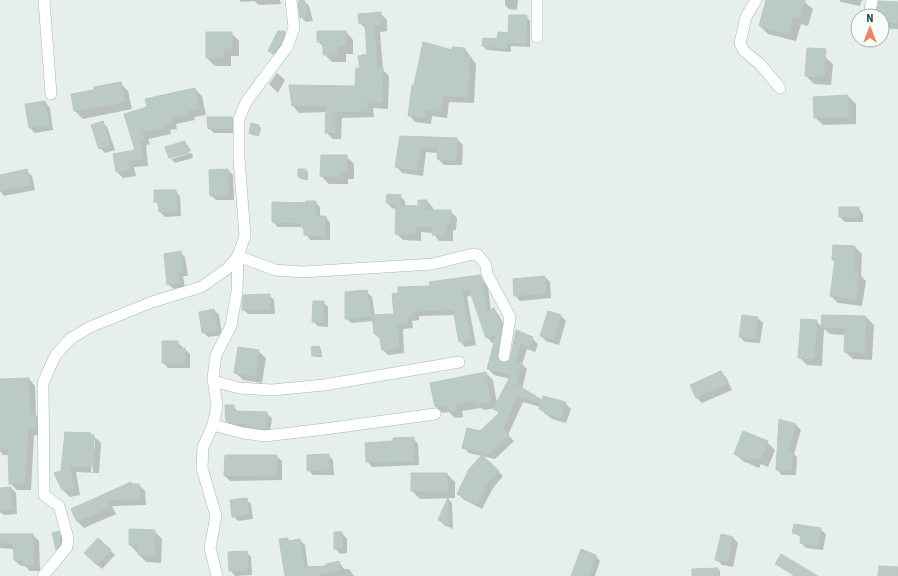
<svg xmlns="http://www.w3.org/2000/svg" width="898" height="576" font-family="'Source Sans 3',sans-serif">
<rect width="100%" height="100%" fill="#e6efeb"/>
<g fill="#0003" fill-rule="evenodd">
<polygon points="239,0 280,0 281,4 259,5 254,1 241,2"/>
<polygon points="505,0 518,0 517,10 509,9 505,5"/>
<polygon points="767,0 802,0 813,9 808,26 801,24 796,41 768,34 760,26"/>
<polygon points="839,0 862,0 860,6 841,2"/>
<polygon points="304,1 309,6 313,21 306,22 301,17"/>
<polygon points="898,3 898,29 882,28 882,16 877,16"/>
<polygon points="380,13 387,20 387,31 380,32 383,70 389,76 388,109 373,108 374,117 342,118 341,139 333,139 326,132 327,112 299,113 293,106 290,86 356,88 361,69 368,55 367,30 360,23"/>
<polygon points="526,16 530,21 530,47 511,46 511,52 487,50 483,46 509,34"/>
<polygon points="284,32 292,40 277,58 269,50"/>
<polygon points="346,32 353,40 353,54 346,54 346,62 332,62 324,54 324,48 318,41"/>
<polygon points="231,33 239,41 239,56 231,56 231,66 215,66 207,58"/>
<polygon points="465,49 476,64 474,103 449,102 447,118 432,116 431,124 415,122 409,115 414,86"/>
<polygon points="825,57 833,64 831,85 814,84 806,76"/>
<polygon points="277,73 285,80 278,93 269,84"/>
<polygon points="120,83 128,91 132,109 83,119 75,111 72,95"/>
<polygon points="195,89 202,96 206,115 194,117 195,120 176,124 177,129 170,130 171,134 148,139 150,144 146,145 148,166 134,167 136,176 123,178 116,171 136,151 125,115"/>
<polygon points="848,96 856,104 856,124 823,125 815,117"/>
<polygon points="45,102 50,108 53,130 35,133 30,128"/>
<polygon points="232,118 237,123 237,133 214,133 209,128"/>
<polygon points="102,122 107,127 115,150 105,153 100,148"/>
<polygon points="258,126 261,128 259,136 252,135 250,133"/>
<polygon points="401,137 457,139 463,145 462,165 444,165 438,159 438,153 426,152 423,176 402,173 397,167"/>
<polygon points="185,142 191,151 171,157 171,159 192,153 193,158 175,163 170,158 167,147"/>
<polygon points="346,156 354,164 354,179 348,179 348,184 329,184 321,176"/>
<polygon points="228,170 233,175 234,200 216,200 211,195"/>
<polygon points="299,170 306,170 308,172 308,180 301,179 299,177"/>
<polygon points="27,171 32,176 35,190 4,196 0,191 0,176"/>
<polygon points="175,191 180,196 181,216 165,217 160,212 160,206 155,201"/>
<polygon points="400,196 405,201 405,207 419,207 427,201 433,208 433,211 450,211 457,218 456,230 453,230 453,241 439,241 433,233 421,232 421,241 403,240 396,233 397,209 392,208 387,203"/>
<polygon points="315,202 320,207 320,217 325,217 330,222 330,240 310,240 302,227 278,227 273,222 273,203"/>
<polygon points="858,208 863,214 863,222 845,222 840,217"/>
<polygon points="855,247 862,254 861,276 866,281 862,306 838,303 831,296 836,262 833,260"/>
<polygon points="180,252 185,257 188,276 183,276 185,288 174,289 168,284"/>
<path d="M 480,276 L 488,288 L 491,311 L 494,310 L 499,315 L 507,332 L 503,364 L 511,361 L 516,332 L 532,338 L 538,344 L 535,352 L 527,349 L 522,364 L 527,369 L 522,389 L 543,401 L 565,403 L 571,409 L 566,423 L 552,419 L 540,409 L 541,407 L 523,402 L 508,435 L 514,441 L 495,459 L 469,453 L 463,447 L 499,414 L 495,408 L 484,410 L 481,408 L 462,411 L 463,417 L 455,418 L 449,412 L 443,413 L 436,407 L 486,373 L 493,380 L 497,404 L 510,379 L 494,375 L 488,369 L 495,342 L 492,343 L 487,337 L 472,295 L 467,297 L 476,345 L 465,347 L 460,341 L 455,315 L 419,316 L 419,320 L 412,321 L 413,328 L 403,329 L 404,353 L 388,355 L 382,349 L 380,339 L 375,334 L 374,321 L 351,323 L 346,318 L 367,292 L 372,297 L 375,316 L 395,315 L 431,287 ZM 499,353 L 498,364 L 497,358 Z"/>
<polygon points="545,277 550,282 551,298 520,301 515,295"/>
<polygon points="269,295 274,300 275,314 248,314 243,309"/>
<polygon points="323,302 328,307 328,327 318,326 313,321"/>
<polygon points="214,310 219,315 222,335 208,337 203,332"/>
<polygon points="549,312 561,316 566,321 559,345 546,341 541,336"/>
<polygon points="743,316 758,318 763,323 760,343 745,342 740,337"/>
<polygon points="823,316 866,317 874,325 872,360 853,359 845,352 845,335 830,334 824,329 822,366 807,365 799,357 816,321 822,327"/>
<polygon points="177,342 190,354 190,368 168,368 163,362"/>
<polygon points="319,347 321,349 322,357 316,357 313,355"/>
<polygon points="258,351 266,358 262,383 243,380 235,372"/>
<polygon points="721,372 726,377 732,390 702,403 697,398 691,385"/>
<polygon points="29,379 35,386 36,416 42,423 43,436 34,435 31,490 17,490 10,483 10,455 3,455 0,451 0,380"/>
<polygon points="233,406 238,412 266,413 272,418 270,433 253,431 250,428 232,426 227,421"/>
<polygon points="780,421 796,425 801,430 794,454 797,457 796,475 782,475 777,470"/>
<path d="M 91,434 L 101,443 L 99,473 L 76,472 L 80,495 L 70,497 L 63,490 L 62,472 ZM 93,439 L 95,439 L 93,472 L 91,472 Z"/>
<polygon points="413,438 418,444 419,465 372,467 367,461 394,442"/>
<polygon points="767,442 775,450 768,467 761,464 759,468 743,461 735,454"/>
<polygon points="328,455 333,460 334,475 313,475 308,470"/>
<polygon points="276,456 282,461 282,480 230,481 225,476"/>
<polygon points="498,471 503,476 493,488 482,509 463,499 458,494"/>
<polygon points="447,474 455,482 455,498 420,499 412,491"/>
<polygon points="130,483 132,485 139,485 145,491 146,505 112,506 116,514 84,528 77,521"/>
<polygon points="11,488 16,493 17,514 4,515 0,512 0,489"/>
<polygon points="246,499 251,504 253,519 238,521 233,516"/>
<polygon points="448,499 452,503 453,529 444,525 439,520"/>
<polygon points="820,529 826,534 823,550 806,548 801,543 802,538 793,532"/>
<polygon points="154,531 162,539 161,563 146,562 130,545"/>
<polygon points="59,533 64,538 61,554 57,549 54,534"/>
<polygon points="342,533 347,539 347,553 340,554 335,548"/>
<polygon points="0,534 33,535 39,541 40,571 30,571 25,566 21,566 14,560 14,549 0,548"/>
<polygon points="733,538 738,543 733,567 722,565 717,560"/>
<polygon points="288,539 290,542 300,540 305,545 308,568 328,567 339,562 344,569 349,569 354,576 287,576"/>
<polygon points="110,550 115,555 102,569 90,558"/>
<polygon points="246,552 251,557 252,575 235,576 230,570"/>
<polygon points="595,555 600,561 595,576 573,576"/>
<polygon points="776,564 813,576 794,576"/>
<polygon points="718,569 720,571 720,576 709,576"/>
</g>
<g fill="#bbcac4" stroke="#b8c9c2">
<polygon points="304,0 308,16 300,18 298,1"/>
<polygon points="766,0 805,0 800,19 793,17 789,34 759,26"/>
<polygon points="879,1 898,2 898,23 882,22 882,16 876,16"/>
<polygon points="381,12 381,25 374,26 378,68 383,68 382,103 367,102 368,111 335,112 335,133 325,133 326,106 292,106 289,85 355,86 356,68 360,68 358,56 367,54 365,23 359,24 358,14"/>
<polygon points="509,15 527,15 526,43 507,43 507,49 482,46 483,38 497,39 498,32 508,33"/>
<polygon points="278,31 285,31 281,44 273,54 268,51"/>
<polygon points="317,31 346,31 346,46 338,46 338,55 323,55 323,42 317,42"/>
<polygon points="206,32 232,32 232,49 224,48 223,58 206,58"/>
<polygon points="423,42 452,50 452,47 465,48 465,56 470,56 468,97 443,96 441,112 426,110 425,118 408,116 412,85 414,85"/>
<polygon points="807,48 826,49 824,77 805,76"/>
<polygon points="121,82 125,102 74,111 71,94 94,90 94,87"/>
<polygon points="195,88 199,108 188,111 189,114 170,117 171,122 164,124 165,128 142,132 144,138 140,139 142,159 128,161 130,170 116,172 113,154 135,150 124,114 147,107 145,99"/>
<polygon points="848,95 849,117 814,118 813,97"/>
<polygon points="45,101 49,125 29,128 25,104"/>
<polygon points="207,117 232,117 232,128 208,129"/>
<polygon points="103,121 110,145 99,149 91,125"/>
<polygon points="251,123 259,125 257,135 249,133"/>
<polygon points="400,136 457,138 456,160 437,159 438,148 421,147 417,171 395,167"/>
<polygon points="185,141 189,153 169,158 165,147"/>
<polygon points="321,155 347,155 346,172 341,171 341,177 320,176"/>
<polygon points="27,169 30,185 0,191 0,175"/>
<polygon points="228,169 229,195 210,196 209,170"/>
<polygon points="298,169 306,169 306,178 298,177"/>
<polygon points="154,190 176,190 177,212 159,212 158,202 154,202"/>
<polygon points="387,194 401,195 400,205 386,203"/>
<polygon points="418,200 427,200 427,210 451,210 450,224 447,224 446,235 432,235 432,227 415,226 415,234 395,234 396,205 418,206"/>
<polygon points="306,201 316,201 315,216 326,216 325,236 304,235 304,227 300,227 300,223 272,222 272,202 306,203"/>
<rect x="839" y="207" width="20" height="10"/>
<polygon points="833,245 855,246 854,273 859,273 856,300 830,296 835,260 832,260"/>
<polygon points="181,251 183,271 178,271 180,283 167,285 164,254"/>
<polygon points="480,275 483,282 487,311 494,308 502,326 498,359 503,363 510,360 516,330 533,337 529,347 521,344 515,363 522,362 516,384 542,400 543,396 566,402 561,418 545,414 546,411 539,409 541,403 517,397 503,428 509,435 489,454 462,448 467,428 480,431 500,412 493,409 511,375 487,369 496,335 486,338 469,289 462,291 471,340 459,342 453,310 414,311 414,315 407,315 408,323 397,323 399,348 382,350 379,334 374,334 372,315 394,314 392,294 398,293 398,287 430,286 429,282"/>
<polygon points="545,276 547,293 514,296 513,279"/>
<polygon points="367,290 371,316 345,319 345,292"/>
<polygon points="270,294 270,309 242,310 243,295"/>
<polygon points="313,301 324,301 323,322 312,322"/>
<polygon points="214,309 218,330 202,333 199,312"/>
<polygon points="548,311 561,315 554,340 540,336"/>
<polygon points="742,315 758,317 756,339 739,337"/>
<polygon points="822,315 866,316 865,353 844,352 845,328 821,327"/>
<polygon points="801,319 817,320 814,359 798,358"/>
<polygon points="162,341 178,341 178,348 185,348 185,364 162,363"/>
<polygon points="319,346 321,355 312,356 311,347"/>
<polygon points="238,347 259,350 255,376 234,373"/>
<polygon points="721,371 727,384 696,398 690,385"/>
<polygon points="486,372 491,401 476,404 476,401 456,404 456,411 447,412 447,405 435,407 430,383"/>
<polygon points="29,378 30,415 36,415 36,430 28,429 25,483 9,484 8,449 0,449 0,379"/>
<polygon points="225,405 234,405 234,411 267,412 265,429 247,426 247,423 235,424 226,421"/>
<polygon points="779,419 796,424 789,451 792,451 791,471 776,470"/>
<polygon points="743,431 768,441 760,460 753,457 752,461 734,454"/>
<polygon points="65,432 91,433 91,435 94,435 93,467 70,466 74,488 62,490 54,473 61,471"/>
<polygon points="414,437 414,461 366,462 365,443 393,441 393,438"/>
<polygon points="329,454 329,470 307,471 307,455"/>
<polygon points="225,455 277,455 277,475 224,476"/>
<polygon points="482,455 499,471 488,482 477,504 457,494 469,469"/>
<polygon points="411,473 447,473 448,491 411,491"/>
<polygon points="131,482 131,484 139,484 140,499 107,500 110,507 77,522 71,509"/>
<polygon points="11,487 13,509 0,510 0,488"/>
<polygon points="448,497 448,525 438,520"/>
<polygon points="247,498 249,514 232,517 230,500"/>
<polygon points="794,524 821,528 818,546 800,543 801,535 792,533"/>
<polygon points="129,529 155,530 154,555 138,555 138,546 129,545"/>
<polygon points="59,531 60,544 56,550 52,533"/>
<polygon points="334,532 342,532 343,549 334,549"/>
<polygon points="0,534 33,534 34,565 23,565 22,560 14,560 13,543 0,543"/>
<polygon points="721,534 733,537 728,562 715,560"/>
<polygon points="98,538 111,550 97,565 84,553"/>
<polygon points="288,538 288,541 300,539 304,567 326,566 326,564 339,561 341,570 320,574 320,576 285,576 279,539"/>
<polygon points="581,549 596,555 588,576 571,576"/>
<polygon points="247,551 248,570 229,571 228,552"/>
<polygon points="781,554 818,576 796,576 775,564"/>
<polygon points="879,566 898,567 898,576 878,576"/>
<polygon points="718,568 718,576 692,576 692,569"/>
</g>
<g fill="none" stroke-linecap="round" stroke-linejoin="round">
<defs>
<g id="minor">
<polyline points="44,0 51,94"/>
<polyline points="537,0 537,37"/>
<polyline points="756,0 746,17 740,43 744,51 760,64 780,88"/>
<polyline points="869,16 872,0"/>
<polyline points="213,381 239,388 272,390 324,385 459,362"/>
<polyline points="213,425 243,433 265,436 325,429 435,414"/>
<polyline points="43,576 67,547 68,538 59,506 44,495 43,383 55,356 70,339 90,327 152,302 201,287 227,269 238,256 245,236 239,159 239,119 246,102 287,47 294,28 291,0"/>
<polyline points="217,576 210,548 216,516 202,468 203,447 213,425 217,406 213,378 216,355 231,326 237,291 238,256 275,270 303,272 433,264 473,254 478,255 486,265 487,274 510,317 504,356"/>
</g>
</defs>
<use href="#minor" stroke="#a8b8b2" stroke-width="12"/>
<use href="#minor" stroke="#fff" stroke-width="11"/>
</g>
<g transform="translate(870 28)"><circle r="19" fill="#f7fbf9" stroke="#a3b1ad"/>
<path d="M0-3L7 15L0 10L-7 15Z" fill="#f4845f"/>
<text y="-6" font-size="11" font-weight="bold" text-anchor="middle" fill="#24423a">N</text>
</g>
</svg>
